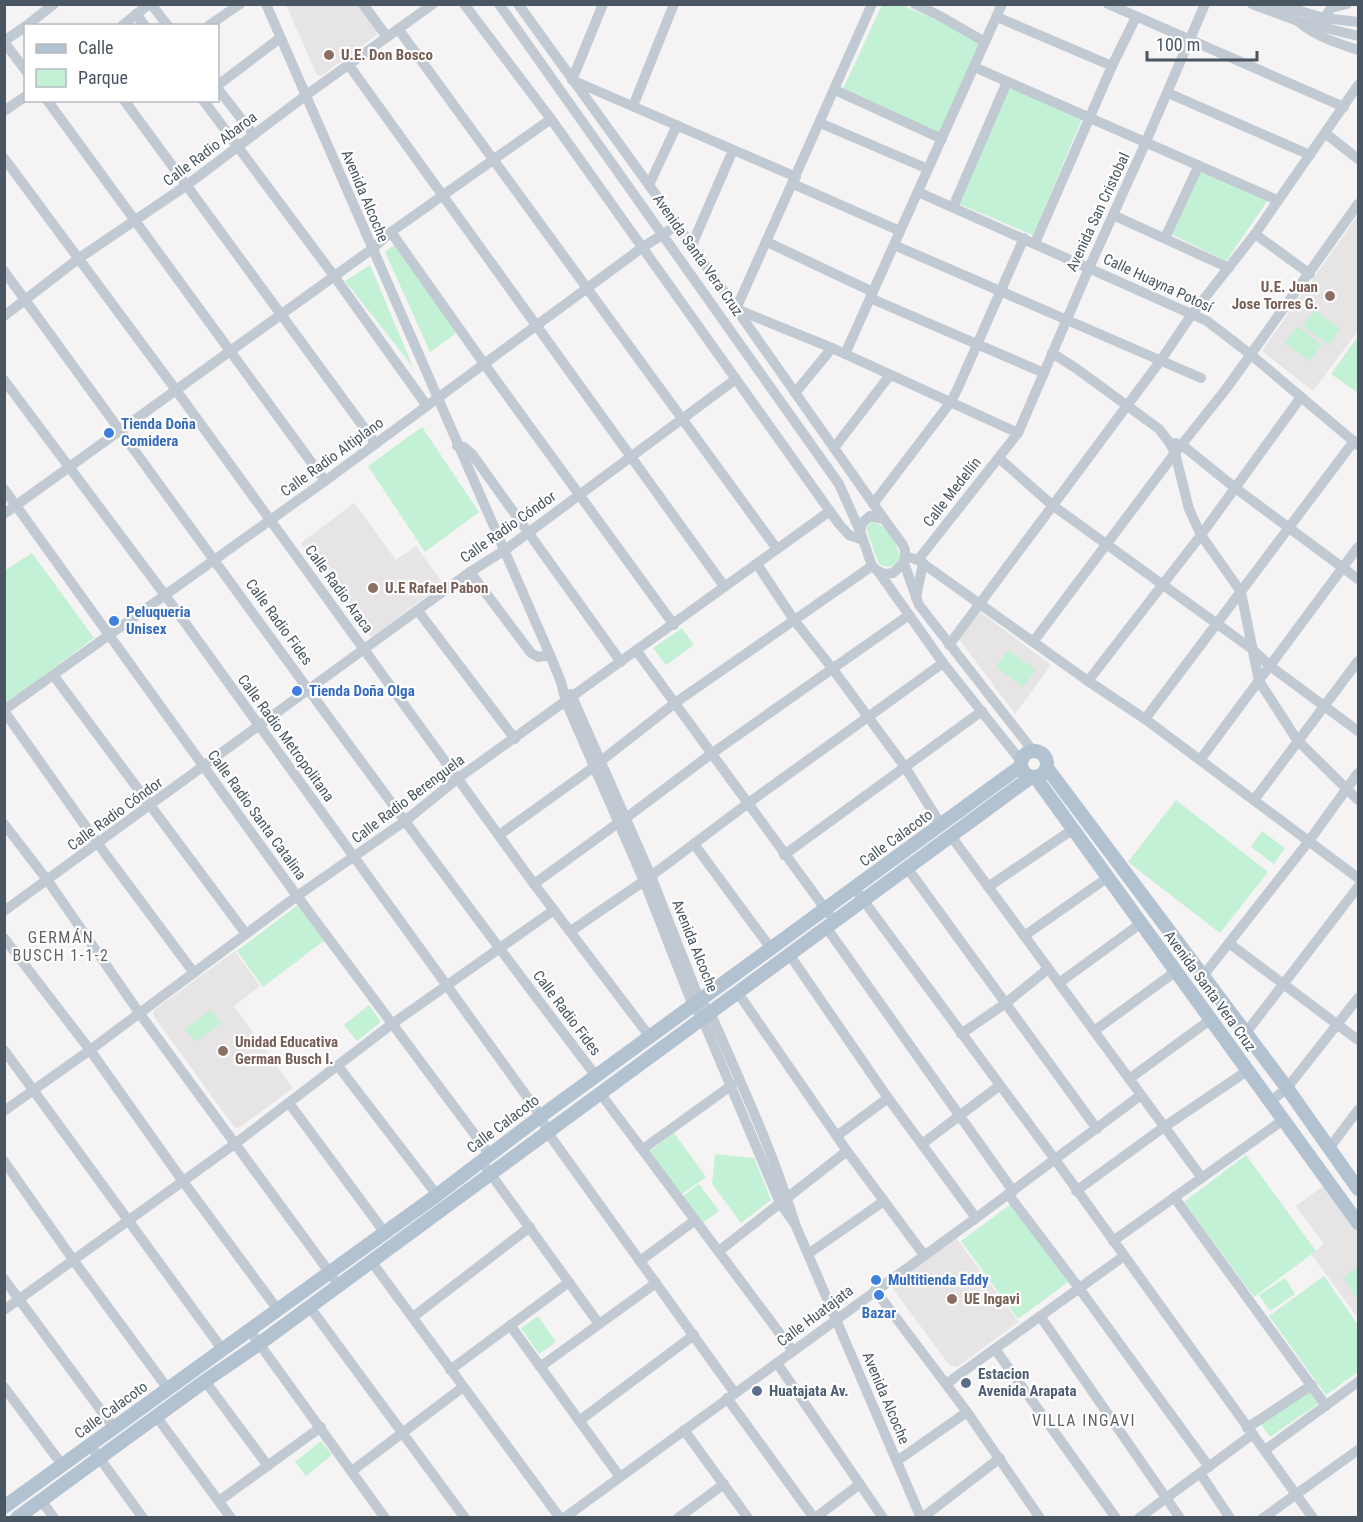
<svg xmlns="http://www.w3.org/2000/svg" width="1363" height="1522" font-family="'Roboto Condensed',sans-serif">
<rect width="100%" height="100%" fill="#f5f3f3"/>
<g fill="#e6e4e5">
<polygon points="286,5 358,5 377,31 377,35 321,76 317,75"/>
<polygon points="1358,215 1358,331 1313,391 1262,351"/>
<polygon points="354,503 396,560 416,546 443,584 373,636 370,636 301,543"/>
<polygon points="979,611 1051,665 1015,714 959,639"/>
<polygon points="235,951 260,986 234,1006 293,1088 240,1127 235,1128 153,1015 154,1010"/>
<polygon points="1326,1184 1358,1227 1358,1318 1311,1254 1324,1244 1296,1206"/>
<polygon points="956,1238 1019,1322 957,1367 950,1366 893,1289 894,1283"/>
</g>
<g fill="#c3f1d5">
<polygon points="882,5 901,5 940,21 979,44 939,133 843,89"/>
<polygon points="1009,87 1082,119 1033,235 959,204"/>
<polygon points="1198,171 1268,200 1226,261 1171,234"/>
<polygon points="394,245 459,331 430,352 385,252"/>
<polygon points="370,265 413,367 345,281"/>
<polygon points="1314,310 1340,329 1329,345 1303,326"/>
<polygon points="1297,326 1321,345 1310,361 1285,343"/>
<polygon points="1358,336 1358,393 1331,374"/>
<polygon points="422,427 479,512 425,552 368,466"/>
<path d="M 872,521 C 887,525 900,545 899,560 C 893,568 887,568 879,564 L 867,531 L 868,525 Z"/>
<polygon points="32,553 94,638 5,704 4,571"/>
<polygon points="682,628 694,645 666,665 653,648"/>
<polygon points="1008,650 1036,670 1023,687 996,667"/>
<polygon points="1176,800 1268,872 1220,933 1128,862"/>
<polygon points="1262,831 1285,848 1274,864 1251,847"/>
<polygon points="299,904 325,940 263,987 237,951"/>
<polygon points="369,1005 381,1022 357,1041 344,1025"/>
<polygon points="211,1010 221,1023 195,1042 185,1029"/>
<polygon points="674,1133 706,1177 681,1195 649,1152"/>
<polygon points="715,1154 754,1158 771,1200 741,1223 712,1184"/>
<polygon points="1246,1155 1316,1251 1254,1297 1184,1202"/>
<polygon points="699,1184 719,1211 701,1224 682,1197"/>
<polygon points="1011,1204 1068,1282 1018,1319 961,1241"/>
<polygon points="1358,1266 1358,1300 1343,1278"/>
<polygon points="1324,1276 1358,1325 1358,1372 1326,1395 1269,1316"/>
<polygon points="1285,1278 1295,1294 1270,1311 1259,1295"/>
<polygon points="538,1316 556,1342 539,1354 521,1328"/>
<polygon points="1308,1390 1318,1404 1270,1437 1260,1423"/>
<polygon points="321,1441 332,1455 306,1476 295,1462"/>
</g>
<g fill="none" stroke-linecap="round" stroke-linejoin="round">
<g stroke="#c1cad2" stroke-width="10">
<polyline points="151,4 168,26"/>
<polyline points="266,4 550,655 561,682 566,702 644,881 693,1006 702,1018 780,1203 795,1224"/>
<polyline points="363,4 387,37"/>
<polyline points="464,4 551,119 839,524 849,535 863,540"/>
<polyline points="499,4 839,484 860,531"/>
<polyline points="518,4 649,185 884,519"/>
<polyline points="603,4 572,80 796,177"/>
<polyline points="872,4 736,309 832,348 1018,433"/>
<polyline points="915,4 940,16 985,42"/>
<polyline points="1108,4 1344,107"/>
<polyline points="1252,4 1298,21 1358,36"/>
<polyline points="1276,4 1324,18 1358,22"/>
<polyline points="136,14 145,26"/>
<polyline points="997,17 1112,66"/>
<polyline points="1324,18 1331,8 1347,4"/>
<path d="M 1300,23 C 1317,37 1337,43 1358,50"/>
<polyline points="26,26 54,4"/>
<polyline points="122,26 149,4"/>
<polyline points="208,26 240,4"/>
<polyline points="399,30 777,549"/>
<polyline points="4,41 26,26"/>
<polyline points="4,42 26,71"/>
<polyline points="348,64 724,586"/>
<polyline points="974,67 1277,200"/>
<polyline points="218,85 280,38"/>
<polyline points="218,89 254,135"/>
<polyline points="835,90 942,139"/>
<polyline points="1168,93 1310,155"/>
<polyline points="47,100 325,481"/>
<polyline points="124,100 376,444"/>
<polyline points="203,100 334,276 427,406"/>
<polyline points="633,106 674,4"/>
<polyline points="4,111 26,96"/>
<polyline points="820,123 928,169"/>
<polyline points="1325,133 1358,159"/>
<polyline points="4,158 176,390 534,884 650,1037"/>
<polyline points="793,184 900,231"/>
<polyline points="649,185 677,125"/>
<polyline points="918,192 1207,321 1250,354 1358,445"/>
<polyline points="953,207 1007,82"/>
<polyline points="1113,215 1229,268"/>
<polyline points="391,232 485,365 674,625"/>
<polyline points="1255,234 1310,274"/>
<polyline points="1165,238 1198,167"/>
<polyline points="767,242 873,292"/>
<polyline points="1035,243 1112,66 1136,17"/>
<polyline points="894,245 1201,378"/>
<polyline points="691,247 733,150"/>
<path d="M 4,271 C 200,540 394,811 596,1076"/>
<polyline points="870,298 1044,373"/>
<polyline points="4,316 78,259 187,185 305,96 433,4"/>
<polyline points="1052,353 1077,369 1159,429 1169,442 1175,453 1189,509 1201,535 1241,592 1259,681 1297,740 1358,800"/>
<polyline points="845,354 1002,4"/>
<polyline points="4,380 165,595 541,1116 548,1133 734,1392"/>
<polyline points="795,393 832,348"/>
<polyline points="1175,443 1182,445 1234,487 1358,579"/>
<polyline points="457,446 464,447 472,454 621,662"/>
<polyline points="834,448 890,375"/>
<polyline points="999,458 1052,505 1252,649 1270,666 1358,731"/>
<polyline points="4,489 297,896 490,1155"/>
<polyline points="873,504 950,403 957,390 1024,238"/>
<polyline points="4,514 372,249 391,232 551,119"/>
<polygon points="870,516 884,519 903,545 905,550 904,563 893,573 885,574 878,571 872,566 860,531 863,522"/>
<polyline points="905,556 918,560 1018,433 1089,268 1145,144 1205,4"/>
<polyline points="918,560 1088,681 1145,719 1358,878"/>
<polyline points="904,563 919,605 1033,751"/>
<polyline points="757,564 794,620 832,668 905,767 941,825"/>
<polyline points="878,571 943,663 1021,761"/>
<polyline points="470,572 531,653 538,657 550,655"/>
<polyline points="916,598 923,563"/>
<polyline points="418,611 515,739"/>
<polyline points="1033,642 1175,453 1226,389 1358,204"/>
<polyline points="949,645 1161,360 1192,314 1255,234 1358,85"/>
<polyline points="636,650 829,914"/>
<polyline points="54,676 246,934"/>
<polyline points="1088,681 1201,535 1301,397"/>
<path d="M 571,694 L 651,876 L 700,1001 L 710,1012 C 740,1081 773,1151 795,1224 L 921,1518"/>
<polyline points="4,710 325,481 643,247 676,226"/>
<polyline points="4,711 98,844 194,973"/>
<polyline points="1145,719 1354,441"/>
<polyline points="1200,760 1358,547"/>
<polyline points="601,761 675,703 872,566"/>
<polyline points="1254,800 1358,661"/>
<polyline points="626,818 711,754 909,615"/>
<polyline points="4,824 48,881 140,1014 338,1284"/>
<polyline points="499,835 594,767"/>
<polyline points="951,836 1202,1178"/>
<polyline points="694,844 772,950"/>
<polyline points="784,855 982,711"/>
<polyline points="908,869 1097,1129"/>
<polyline points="651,876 747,804 943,663"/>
<polyline points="534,884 618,823"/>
<polyline points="988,887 1072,830"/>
<polyline points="855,889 1054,1158 1313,1518"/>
<polyline points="4,911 470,572 505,550 736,379"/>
<polyline points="826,927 1013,1191"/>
<polyline points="571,931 644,881"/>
<polyline points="1024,936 1107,878"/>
<polyline points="4,938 90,1050 182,1180 278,1310"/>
<polyline points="1230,944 1358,1040"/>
<polyline points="789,954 888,1098 976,1218"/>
<polyline points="1203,976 1309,841 1358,773"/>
<polyline points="1059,983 1140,924"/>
<polyline points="738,993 847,1151 924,1255"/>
<polyline points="1094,1031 1175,972"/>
<polyline points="961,1034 1006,1003 1048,969"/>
<polyline points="1245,1034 1358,887"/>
<polyline points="4,1050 222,1349"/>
<polyline points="338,1066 437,1195"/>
<polyline points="1129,1079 1210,1020"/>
<polyline points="600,1093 793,1351"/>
<polyline points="1270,1102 1287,1088 1358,998"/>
<polyline points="289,1103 385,1233"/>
<polyline points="4,1111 90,1050 297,896 405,821 457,779 830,511"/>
<polyline points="838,1135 888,1098"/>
<polyline points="922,1144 999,1086"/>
<polyline points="1330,1147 1358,1110"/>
<polyline points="643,1149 732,1085"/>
<polyline points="4,1161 74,1261 168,1389"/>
<polyline points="487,1169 599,1324"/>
<polyline points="1076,1191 1164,1127 1247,1071"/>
<polyline points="1008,1194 1079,1288 1209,1467"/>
<polyline points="1174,1197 1326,1406"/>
<polyline points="1113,1241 1283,1120"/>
<polyline points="719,1251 847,1151"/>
<polyline points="808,1254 884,1201"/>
<polyline points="371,1261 560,1518"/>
<polyline points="640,1261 694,1221"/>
<polyline points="4,1279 114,1428"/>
<polyline points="875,1290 967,1412 1040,1518"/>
<polyline points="309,1306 465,1518"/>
<polyline points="4,1310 236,1143 392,1024 554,910"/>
<polyline points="1040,1316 1180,1518"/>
<polyline points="413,1317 530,1227"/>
<polyline points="510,1325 620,1477"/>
<polyline points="250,1331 385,1518"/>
<polyline points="995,1349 1116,1518"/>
<polyline points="777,1363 883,1518"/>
<polyline points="540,1367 656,1283"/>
<polyline points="450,1370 569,1282"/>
<polyline points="205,1381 268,1466"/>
<polyline points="946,1384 1124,1256"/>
<polyline points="4,1387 63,1466"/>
<polyline points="727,1398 814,1518"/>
<polyline points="156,1416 231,1518"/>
<polyline points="579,1421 694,1335"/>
<polyline points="1247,1428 1312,1385"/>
<polyline points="684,1430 748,1518"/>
<polyline points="90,1445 143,1518"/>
<polyline points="1265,1450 1358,1382"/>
<polyline points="897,1461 967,1412"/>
<polyline points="352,1471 463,1387"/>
<polyline points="1200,1473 1230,1518"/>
<polyline points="41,1500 54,1518"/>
<polyline points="219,1501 321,1427"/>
<polyline points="564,1518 976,1218 1141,1095"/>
<polyline points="678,1518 724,1484"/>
<polyline points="815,1518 860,1484"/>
<polyline points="922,1518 1000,1458"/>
<polyline points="1139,1518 1253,1434"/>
<polyline points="1263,1518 1358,1450"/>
</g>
<g stroke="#b3c2d1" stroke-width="14">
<circle cx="1034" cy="764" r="13"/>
<polyline points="1047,768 1287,1088 1358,1189"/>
<polyline points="1036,778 1358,1223"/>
<polyline points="4,1507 437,1195 541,1116 1021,766"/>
<polyline points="17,1518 205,1381 259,1344 1031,777"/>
</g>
</g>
<g fill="#8d6e63" stroke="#fff" stroke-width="2">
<circle cx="329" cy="55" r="6"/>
<circle cx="1330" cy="296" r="6"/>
<circle cx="373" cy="588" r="6"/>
<circle cx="223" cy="1051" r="6"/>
<circle cx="952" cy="1299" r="6"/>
</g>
<g fill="#3f7fe0" stroke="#fff" stroke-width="2">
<circle cx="109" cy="433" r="6"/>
<circle cx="114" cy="621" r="6"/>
<circle cx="297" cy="691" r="6"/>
<circle cx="876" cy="1280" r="6"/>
<circle cx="879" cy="1295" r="6"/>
</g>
<g fill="#5c6f8a" stroke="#fff" stroke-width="2">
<circle cx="966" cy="1383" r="6"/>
<circle cx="757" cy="1391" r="6"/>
</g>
<g text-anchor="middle" stroke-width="4.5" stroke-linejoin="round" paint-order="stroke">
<g font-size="15" font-weight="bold" fill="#785e54" stroke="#fff" text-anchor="start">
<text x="341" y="60">U.E. Don Bosco</text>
<text x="1318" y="292" text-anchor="end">U.E. Juan<tspan x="1318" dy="17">Jose Torres G.</tspan></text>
<text x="385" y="593">U.E Rafael Pabon</text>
<text x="235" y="1047">Unidad Educativa<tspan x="235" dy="17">German Busch I.</tspan></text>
<text x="964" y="1304">UE Ingavi</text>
</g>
<g font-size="15" fill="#4a5661" stroke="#fff">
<text transform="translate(210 149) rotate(-37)" y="5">Calle Radio Abaroa</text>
<text transform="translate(365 196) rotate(67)" y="5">Avenida Alcoche</text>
<text transform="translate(1098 212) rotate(-65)" y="5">Avenida San Cristobal</text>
<text transform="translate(698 255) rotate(55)" y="5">Avenida Santa Vera Cruz</text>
<text transform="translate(1158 283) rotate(25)" y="5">Calle Huayna Potosí</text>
<text transform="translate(332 457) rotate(-36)" y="5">Calle Radio Altiplano</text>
<text transform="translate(952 492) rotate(-52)" y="5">Calle Medellín</text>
<text transform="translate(508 527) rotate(-35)" y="5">Calle Radio Cóndor</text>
<text transform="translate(339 589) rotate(54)" y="5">Calle Radio Araca</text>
<text transform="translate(279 622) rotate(54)" y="5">Calle Radio Fides</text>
<text transform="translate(286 738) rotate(54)" y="5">Calle Radio Metropolitana</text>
<text transform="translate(408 799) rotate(-37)" y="5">Calle Radio Berenguela</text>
<text transform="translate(115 814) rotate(-36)" y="5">Calle Radio Cóndor</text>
<text transform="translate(257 815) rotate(54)" y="5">Calle Radio Santa Catalina</text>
<text transform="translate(896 838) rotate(-36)" y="5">Calle Calacoto</text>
<text transform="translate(695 946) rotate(68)" y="5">Avenida Alcoche</text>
<text transform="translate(1210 991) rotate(54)" y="5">Avenida Santa Vera Cruz</text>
<text transform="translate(567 1013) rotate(53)" y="5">Calle Radio Fides</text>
<text transform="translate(503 1124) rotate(-37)" y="5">Calle Calacoto</text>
<text transform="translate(815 1316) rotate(-37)" y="5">Calle Huatajata</text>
<text transform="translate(886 1398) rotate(67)" y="5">Avenida Alcoche</text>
<text transform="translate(111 1410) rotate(-36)" y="5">Calle Calacoto</text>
</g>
<g font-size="15" font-weight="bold" fill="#366cbe" stroke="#fff" text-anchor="start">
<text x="121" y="429">Tienda Doña<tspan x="121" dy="17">Comidera</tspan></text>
<text x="126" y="617">Peluqueria<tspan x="126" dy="17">Unisex</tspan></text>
<text x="309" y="696">Tienda Doña Olga</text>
<text x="888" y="1285">Multitienda Eddy</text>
<text x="879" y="1318" text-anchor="middle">Bazar</text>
</g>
<g font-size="15" font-weight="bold" fill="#4e5e75" stroke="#fff" text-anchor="start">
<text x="978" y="1379">Estacion<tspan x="978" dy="17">Avenida Arapata</tspan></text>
<text x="769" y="1396">Huatajata Av.</text>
</g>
<g font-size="16" letter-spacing="1.5" fill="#5f6368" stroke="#fff">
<text x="61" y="943">GERMÁN<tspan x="61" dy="18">BUSCH 1-1-2</tspan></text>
<text x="1084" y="1426">VILLA INGAVI</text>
</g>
</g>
<rect width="1363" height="1522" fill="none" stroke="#4a5661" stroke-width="12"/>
<rect x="24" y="24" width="195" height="78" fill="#ffffff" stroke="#b7bbc0" stroke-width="1.5"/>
<rect x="36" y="44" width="30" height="9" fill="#b3c2d1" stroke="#b7bbc0" stroke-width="1.5"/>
<text x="78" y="54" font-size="18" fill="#4a5661">Calle</text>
<rect x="36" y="69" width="30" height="18" fill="#c3f1d5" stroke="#b7bbc0" stroke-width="1.5"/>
<text x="78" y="84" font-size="18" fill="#4a5661">Parque</text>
<path d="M1147 51v9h110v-9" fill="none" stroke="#4a5661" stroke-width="3"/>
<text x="1156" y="51" font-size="18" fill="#4a5661" stroke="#ffffff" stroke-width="4.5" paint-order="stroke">100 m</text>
</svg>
